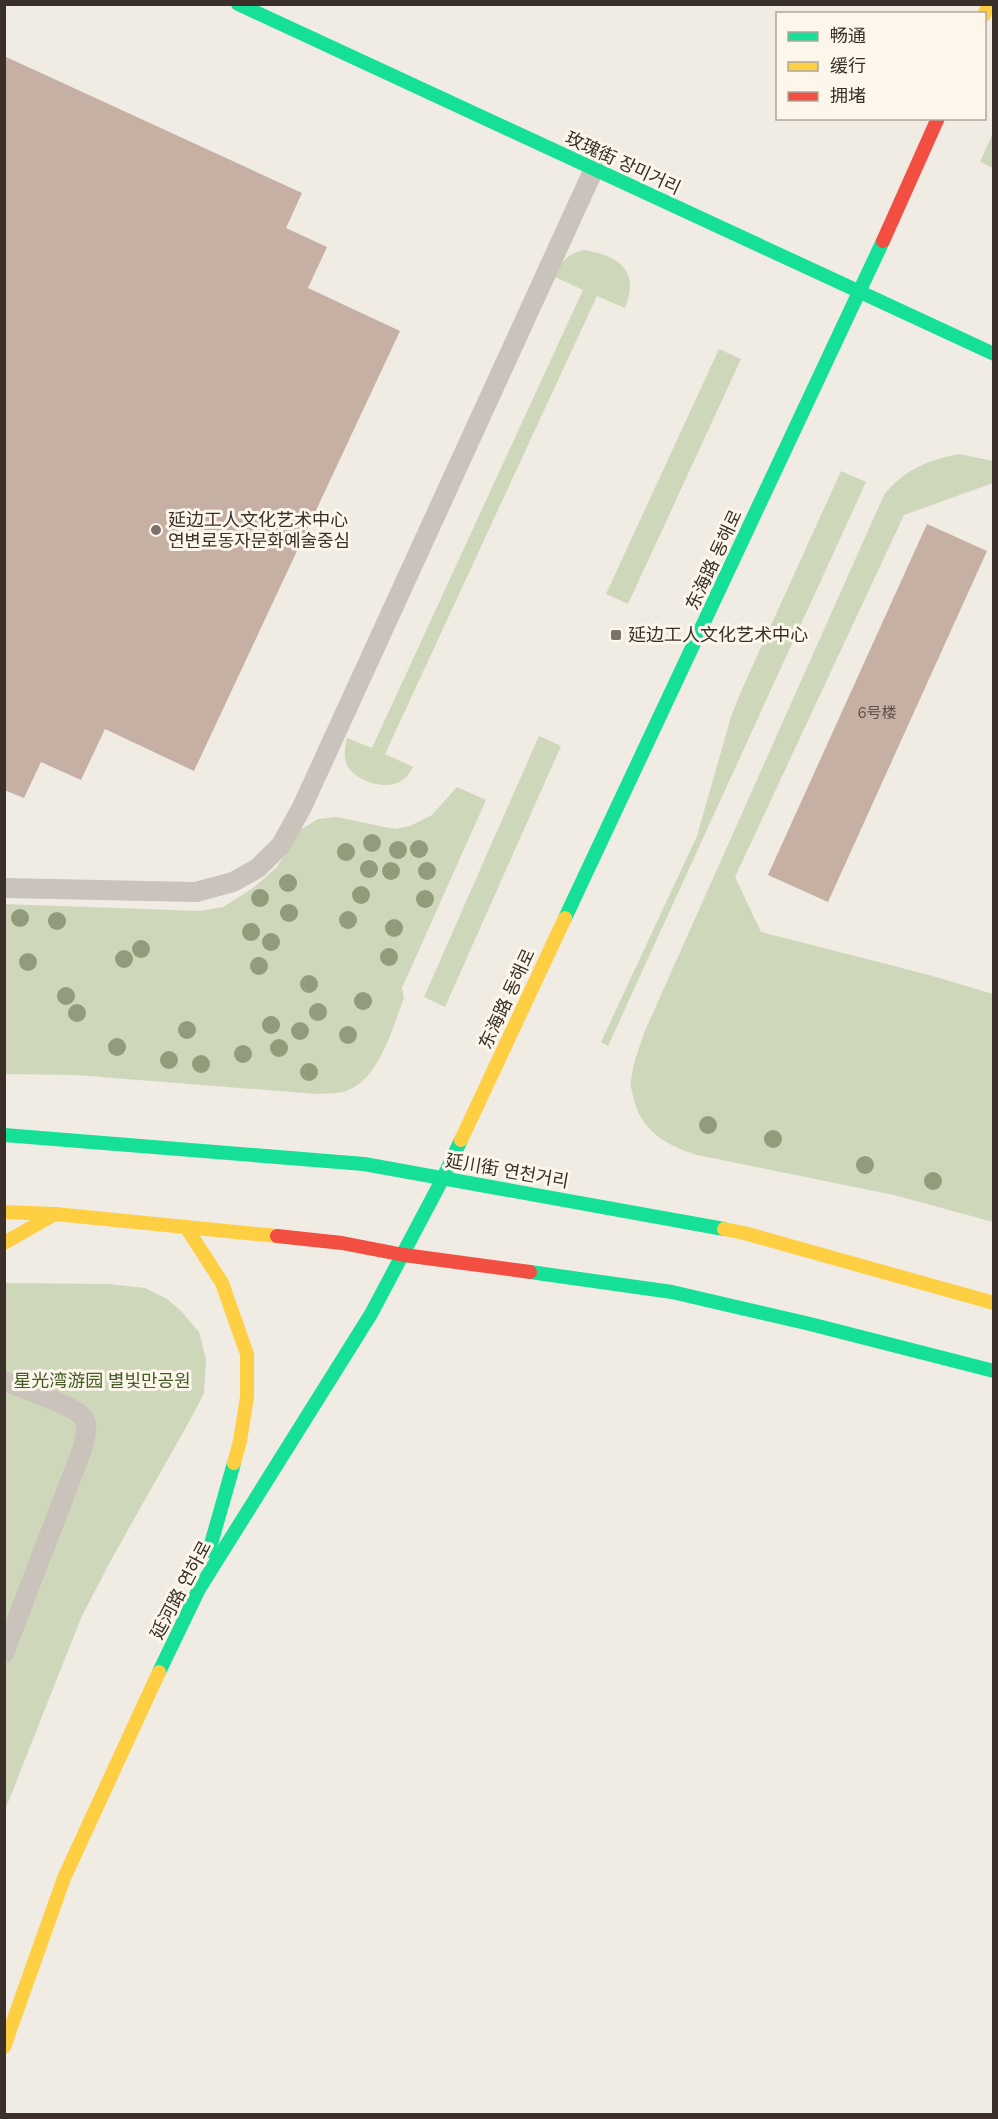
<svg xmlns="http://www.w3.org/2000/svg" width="998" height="2119" font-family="'Nunito Sans','Noto Sans SC','Noto Sans KR',sans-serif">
<rect width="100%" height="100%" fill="#f0ebe3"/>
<g fill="#cfd7bb">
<polygon points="993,133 993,168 980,162"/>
<path d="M 584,250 C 619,256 640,270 625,308 L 597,296 L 385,754 L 413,767 C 410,773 406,778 401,781 C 386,791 355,781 347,765 C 343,756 345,747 347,738 L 372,748 L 583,290 L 555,277 C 560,261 568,254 584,250 Z"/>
<polygon points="719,349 741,359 628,604 606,594"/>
<path d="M 959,454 L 993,461 L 993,483 L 904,515 L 735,877 L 761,932 L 929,975 L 993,994 L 993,1222 L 894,1195 L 697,1155 C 668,1146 642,1132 634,1100 C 633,1094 630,1088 631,1082 C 632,1065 639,1049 644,1033 L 884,495 C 904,470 928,460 959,454 Z"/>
<polygon points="841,471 866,482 608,1046 601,1042 697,836 731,717 742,689"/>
<polygon points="539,736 561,746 445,1007 424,997"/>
<path d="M 457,787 L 486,800 L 402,988 L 404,998 C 392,1028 380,1079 346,1091 C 338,1094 327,1093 318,1094 L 75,1075 L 5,1074 L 5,904 L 200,911 L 223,907 L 253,888 L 277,867 L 300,830 L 318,819 L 336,817 L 395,829 L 410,826 L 432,815 Z"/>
<polygon points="5,1283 108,1284 145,1288 167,1299 180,1310 199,1332 206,1359 204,1393 190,1420 111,1560 81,1618 5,1810"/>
</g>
<g fill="#c5b0a3">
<polygon points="4,56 302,193 286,228 327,247 308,288 400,331 194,771 105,729 81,780 41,762 24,798 4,790"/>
<polygon points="927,524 987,551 828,902 768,875"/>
</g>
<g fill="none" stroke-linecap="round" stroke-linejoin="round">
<g stroke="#c9c3bc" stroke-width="20">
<polyline points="4,888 196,892 233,882 258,868 281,845 302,807 594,169"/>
<path d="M 4,1381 C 21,1388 73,1405 83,1417 C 90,1427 84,1440 82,1450 L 4,1653"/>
</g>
<g stroke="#16e098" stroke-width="14">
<polyline points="238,4 994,354"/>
<polyline points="565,918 883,241"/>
<polyline points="4,1135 364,1164 724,1229"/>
<polyline points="530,1272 672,1292 810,1324 994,1371"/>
<polyline points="209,1551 234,1463"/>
<polyline points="159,1672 199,1589 371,1314 443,1178 461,1140"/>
</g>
<g stroke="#ffcf43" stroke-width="14">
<polyline points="984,15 989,4"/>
<polyline points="461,1140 565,918"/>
<polyline points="4,1212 55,1214 277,1236"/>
<polyline points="186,1227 222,1283 247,1354 247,1397 240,1441 234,1463"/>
<polyline points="724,1229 744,1233 994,1303"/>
<polyline points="4,1243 55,1214"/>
<polyline points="4,2047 64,1878 159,1672"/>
</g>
<g stroke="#f24e42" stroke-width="14">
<polyline points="883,241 938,118"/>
<polyline points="277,1236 342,1243 404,1255 530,1272"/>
</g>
</g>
<g fill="#929c7d">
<circle cx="372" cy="843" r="9"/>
<circle cx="419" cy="849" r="9"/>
<circle cx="398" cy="850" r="9"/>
<circle cx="346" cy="852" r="9"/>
<circle cx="369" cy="869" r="9"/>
<circle cx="391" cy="871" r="9"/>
<circle cx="427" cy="871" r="9"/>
<circle cx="288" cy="883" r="9"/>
<circle cx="361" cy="895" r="9"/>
<circle cx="260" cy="898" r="9"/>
<circle cx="425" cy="899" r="9"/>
<circle cx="289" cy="913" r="9"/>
<circle cx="20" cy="918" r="9"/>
<circle cx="348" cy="920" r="9"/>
<circle cx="57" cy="921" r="9"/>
<circle cx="394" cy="928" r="9"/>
<circle cx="251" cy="932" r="9"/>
<circle cx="271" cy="942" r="9"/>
<circle cx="141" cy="949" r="9"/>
<circle cx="389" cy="957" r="9"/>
<circle cx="124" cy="959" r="9"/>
<circle cx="28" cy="962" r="9"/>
<circle cx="259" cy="966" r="9"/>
<circle cx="309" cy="984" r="9"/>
<circle cx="66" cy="996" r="9"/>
<circle cx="363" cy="1001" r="9"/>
<circle cx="318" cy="1012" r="9"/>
<circle cx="77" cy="1013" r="9"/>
<circle cx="271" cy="1025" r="9"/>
<circle cx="187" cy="1030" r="9"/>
<circle cx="300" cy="1031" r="9"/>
<circle cx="348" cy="1035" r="9"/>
<circle cx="117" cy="1047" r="9"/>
<circle cx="279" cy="1048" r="9"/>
<circle cx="243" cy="1054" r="9"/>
<circle cx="169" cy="1060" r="9"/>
<circle cx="201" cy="1064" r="9"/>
<circle cx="309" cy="1072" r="9"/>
<circle cx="708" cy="1125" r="9"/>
<circle cx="773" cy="1139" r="9"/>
<circle cx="865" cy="1165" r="9"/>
<circle cx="933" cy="1181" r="9"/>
</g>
<g fill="#7a716a" stroke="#fcf6eb" stroke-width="2">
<circle cx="156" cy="530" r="6"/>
<rect x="610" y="629" width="12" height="12" rx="3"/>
</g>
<g text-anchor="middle" stroke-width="6" stroke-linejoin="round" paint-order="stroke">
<g font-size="15" fill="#5e5048">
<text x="877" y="718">6号楼</text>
</g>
<g font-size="18" fill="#3b3029" stroke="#fcf6eb">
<text transform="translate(623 163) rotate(25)" y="6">玫瑰街 장미거리</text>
<text transform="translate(714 560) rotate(-65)" y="6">东海路 동해로</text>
<text transform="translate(507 999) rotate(-65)" y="6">东海路 동해로</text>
<text transform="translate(507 1171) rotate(10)" y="6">延川街 연천거리</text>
<text transform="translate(181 1590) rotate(-62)" y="6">延河路 연하로</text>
</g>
<g font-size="18" fill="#3b3029" stroke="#fcf6eb" text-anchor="start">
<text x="168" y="526">延边工人文化艺术中心<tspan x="168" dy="21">연변로동자문화예술중심</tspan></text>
<text x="628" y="641">延边工人文化艺术中心</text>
</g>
<g font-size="18" fill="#455c29" stroke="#fcf6eb">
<text x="102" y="1387">星光湾游园 별빛만공원</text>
</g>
</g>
<rect width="998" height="2119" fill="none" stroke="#3b3029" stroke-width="12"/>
<rect x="776" y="12" width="210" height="108" fill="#fcf6eb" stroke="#afa79d" stroke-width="1.5"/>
<rect x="788" y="32" width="30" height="9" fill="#16e098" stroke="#afa79d" stroke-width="1.5"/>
<text x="830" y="42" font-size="18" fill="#3b3029">畅通</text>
<rect x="788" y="62" width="30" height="9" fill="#ffcf43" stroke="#afa79d" stroke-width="1.5"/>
<text x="830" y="72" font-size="18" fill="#3b3029">缓行</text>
<rect x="788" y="92" width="30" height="9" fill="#f24e42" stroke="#afa79d" stroke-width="1.5"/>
<text x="830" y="102" font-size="18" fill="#3b3029">拥堵</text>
</svg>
